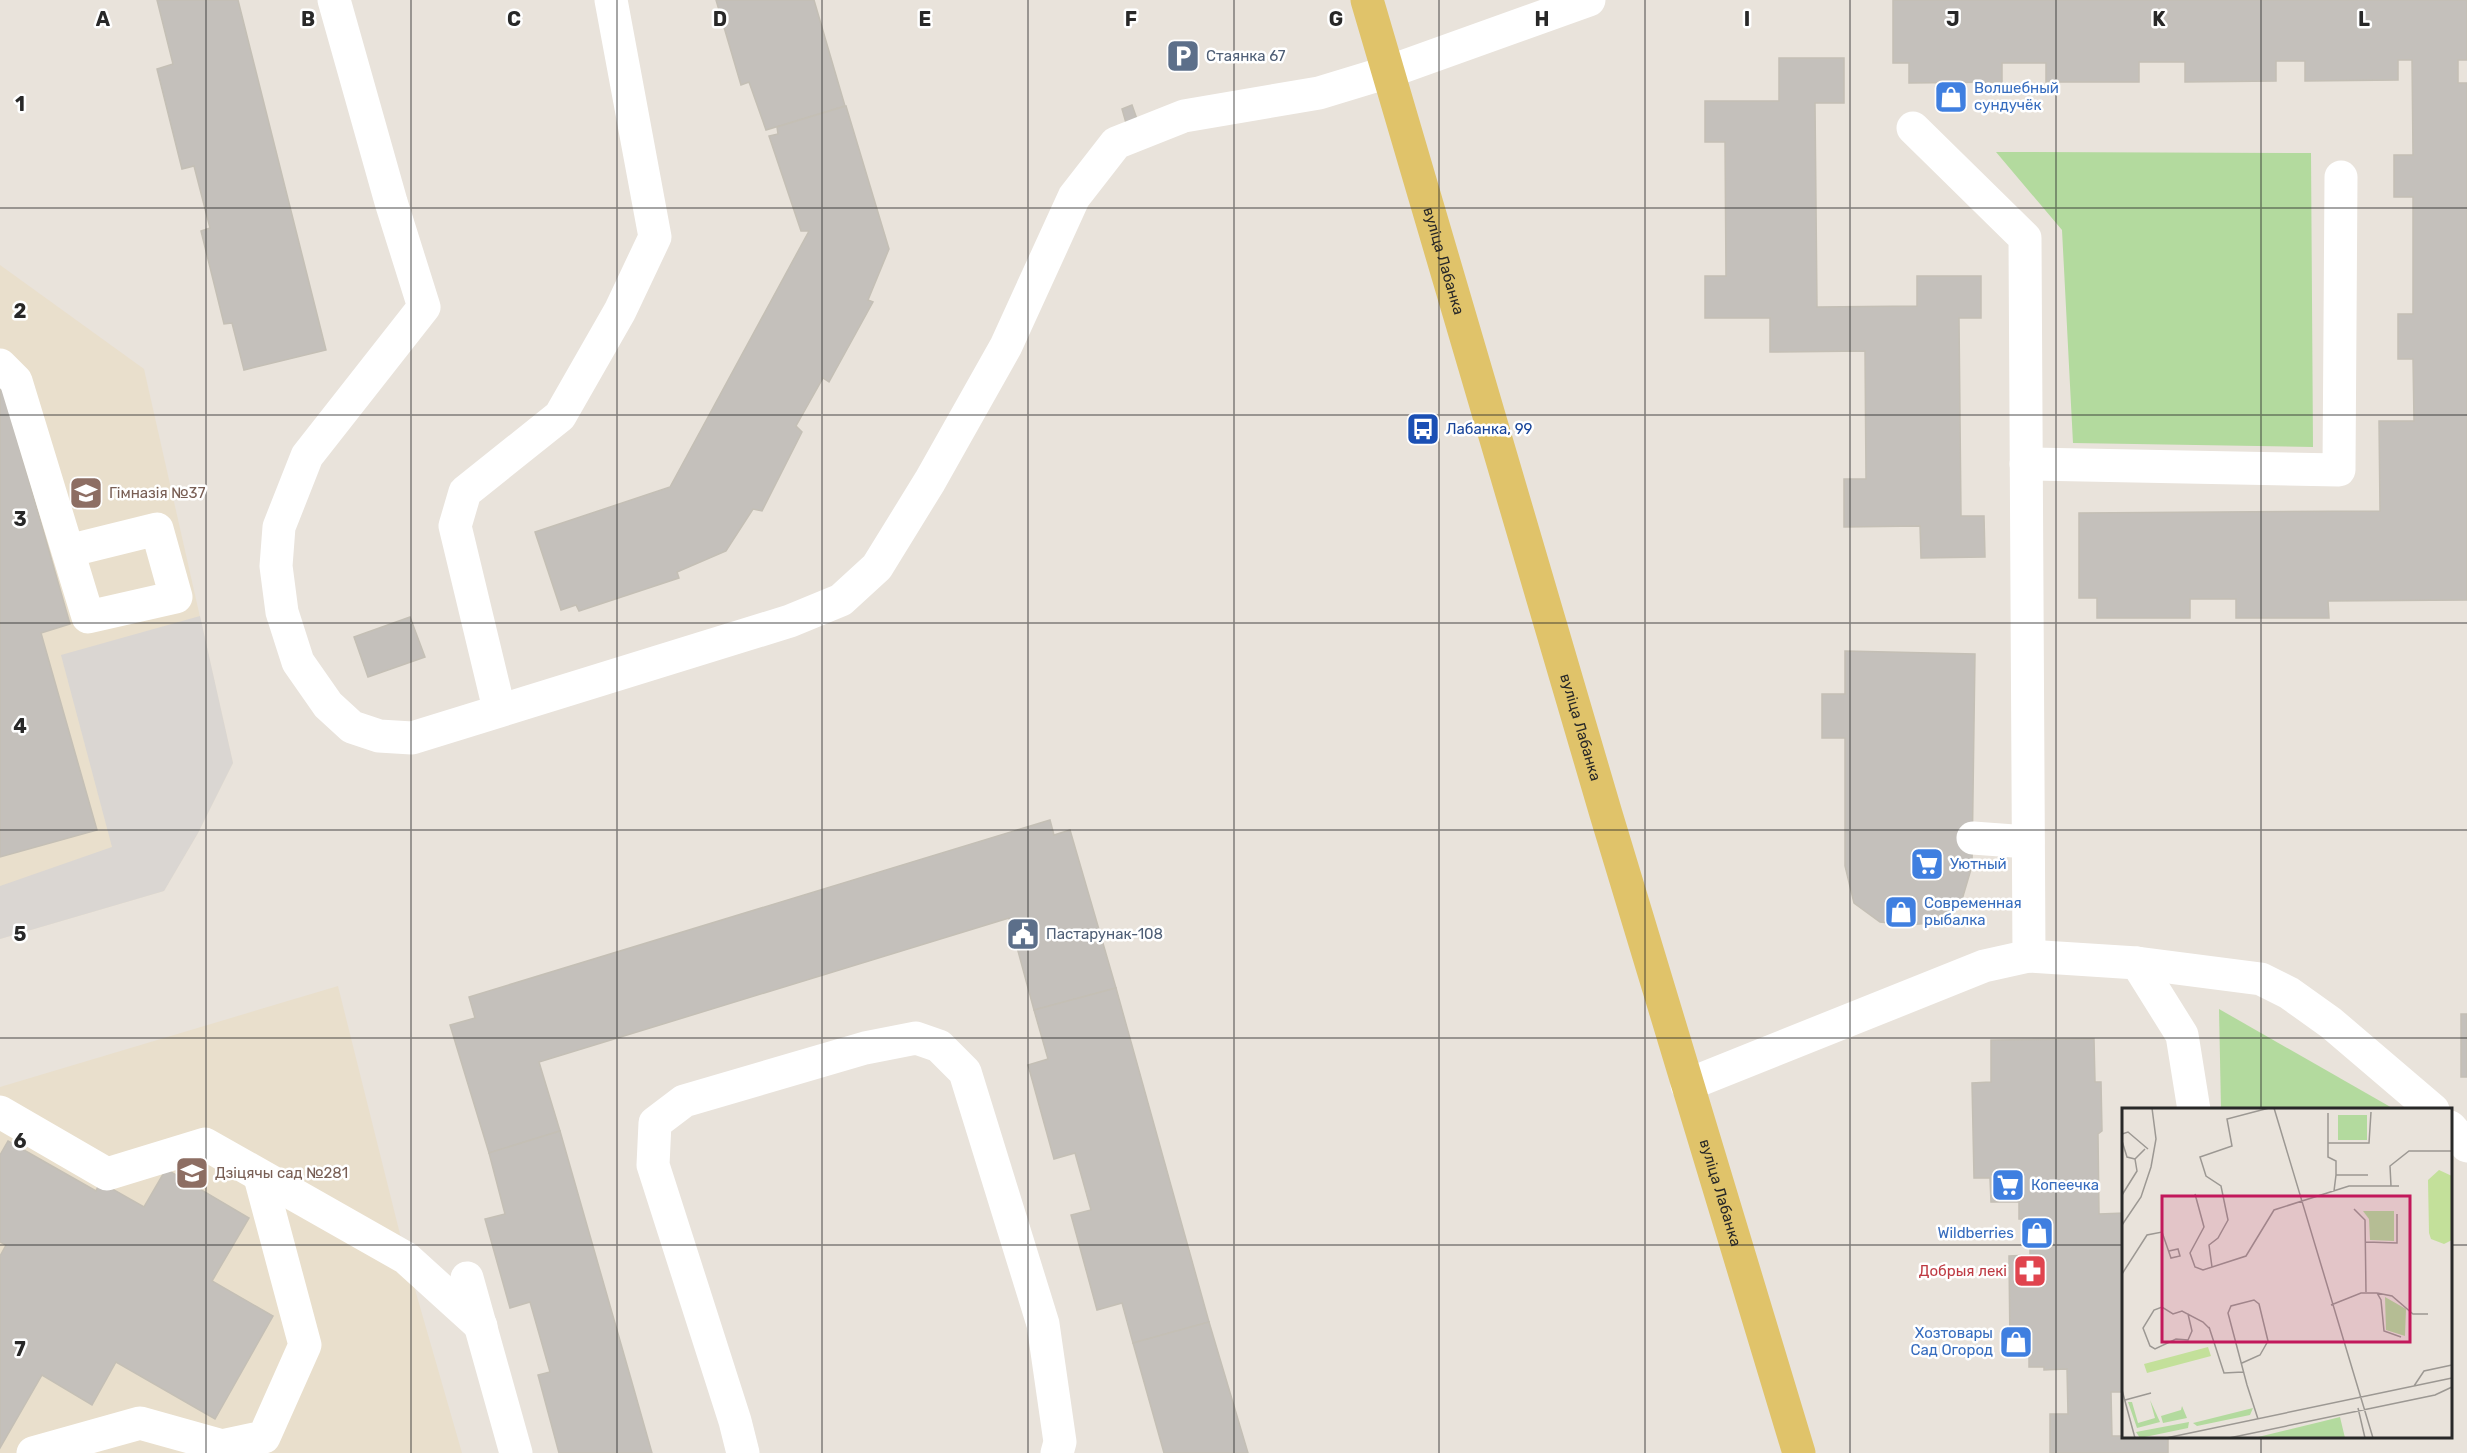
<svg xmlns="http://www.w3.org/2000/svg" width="2467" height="1453" font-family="Rubik,sans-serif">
<rect width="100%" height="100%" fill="#e9e3db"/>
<g fill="#e9dfcc">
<polygon points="0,265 144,369 233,763 198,833 164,891 0,939"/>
<polygon points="338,986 406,1258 462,1453 0,1453 0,1087"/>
</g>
<g fill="#b3da9e">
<polygon points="1996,152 2311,153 2313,447 2073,443 2062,230"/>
<polygon points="2219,1009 2394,1109 2221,1109"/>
</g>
<polygon fill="#dad6d2" points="200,616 233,763 198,833 164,891 0,939 0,886 112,847 61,655"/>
<g fill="#c4c0bb" stroke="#c4bfb5" stroke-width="1.5">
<polygon points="157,0 238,0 326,350 244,370 232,323 224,324 201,231 210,228 194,166 182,169 157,69 173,64"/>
<polygon points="716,0 814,0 845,106 766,130 749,82 741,85"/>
<polygon points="1893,0 2467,0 2467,60 2458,60 2458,83 2467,83 2467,600 2328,601 2329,618 2236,618 2236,599 2190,599 2190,618 2097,618 2097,598 2079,598 2079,513 2380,511 2379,421 2414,421 2413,359 2398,359 2398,314 2413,314 2413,197 2394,197 2394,155 2413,155 2412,60 2398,60 2398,80 2305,81 2305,61 2276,61 2276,81 2185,82 2185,62 2139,62 2139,82 2046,82 2046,63 2002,63 2002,82 1909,83 1909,63 1893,63"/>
<polygon points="1779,58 1844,58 1844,103 1815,103 1817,307 1917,306 1917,276 1981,276 1981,318 1959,318 1961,516 1984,516 1985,557 1921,558 1920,526 1844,527 1844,479 1866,479 1865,351 1770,352 1770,318 1705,318 1705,276 1726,276 1725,142 1705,142 1705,101 1779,101"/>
<polygon points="1132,105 1137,119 1126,123 1122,109"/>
<polygon points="846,106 889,249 868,300 873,302 829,382 823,378 796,426 802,432 762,511 753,509 726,551 677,572 679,578 579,611 576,605 561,610 535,532 670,487 809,231 801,231 769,136 778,134 777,127"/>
<polygon points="0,380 70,624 41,633 97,830 0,857"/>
<polygon points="410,617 425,657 368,677 354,637"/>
<polygon points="1845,651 1975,654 1972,866 1961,903 1942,922 1908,925 1880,922 1854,903 1845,866 1845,738 1822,738 1822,694 1845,694"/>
<polygon points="1050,820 1054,835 1070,830 1116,988 1034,1010 1009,918 539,1062 560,1131 489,1153 450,1025 475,1018 469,997"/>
<polygon points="1116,988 1209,1322 1133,1343 1122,1303 1097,1310 1071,1215 1091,1210 1075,1153 1054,1159 1028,1065 1048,1059 1034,1010"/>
<rect x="2461" y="1014" width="6" height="63"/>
<polygon points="2094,1039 2095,1082 2101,1082 2102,1131 2098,1134 2099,1214 2124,1213 2124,1392 2111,1392 2112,1436 2168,1436 2168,1453 2050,1453 2050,1414 2068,1414 2067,1369 2044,1370 2044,1367 2029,1367 2029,1348 2010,1348 2009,1256 2030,1255 2030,1230 2035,1230 2035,1219 2019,1219 2019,1202 1991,1202 1990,1178 1974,1178 1972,1083 1991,1082 1991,1040"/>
<polygon points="560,1131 633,1386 652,1453 559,1453 538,1375 550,1372 530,1302 510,1308 485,1219 505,1214 489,1153"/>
<polygon points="8,1141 96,1191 100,1182 144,1207 166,1169 249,1218 212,1281 273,1316 215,1419 116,1362 92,1405 42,1375 0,1448 0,1256 6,1245 0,1242 0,1155"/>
<polygon points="1209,1322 1248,1453 1164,1453 1133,1343"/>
</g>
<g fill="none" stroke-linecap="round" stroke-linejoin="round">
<g stroke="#fff" stroke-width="33">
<polyline points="334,0 391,202 424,307 307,456 279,527 276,566 282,612 298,662 328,705 352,727 379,736 412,738 790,621 841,600 877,567 930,481 1006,346 1074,197 1116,143 1184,116 1319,93 1388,72 1589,0"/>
<polyline points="1913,128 2025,238 2029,956"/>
<polyline points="0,365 16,381 88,617 176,597 157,529 68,551"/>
<polyline points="2026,464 2339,470 2341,177"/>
<polyline points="499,709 455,526 465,492 560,416 620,311 655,237 611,0"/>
<polyline points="1973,838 2028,842"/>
<polyline points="2137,963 2261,979 2289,993 2331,1023 2433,1110"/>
<polyline points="1687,1085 1984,966 2029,956 2137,963 2182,1035 2194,1110"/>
<polyline points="0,1112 107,1174 205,1144 406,1258 481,1326"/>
<polyline points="2450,1127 2467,1146"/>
<polyline points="467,1278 516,1453"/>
<polyline points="33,1453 140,1423 222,1446 264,1437 305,1345 260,1177"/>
<polyline points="743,1453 735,1421 653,1165 655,1123 684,1101 865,1048 916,1038 939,1046 965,1072 1043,1324 1060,1442 1057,1453"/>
</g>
<path stroke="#e0c36a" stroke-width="33" id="s1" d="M 1367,0 L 1606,814 L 1799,1453"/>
</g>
<path fill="none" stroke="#282828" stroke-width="1.5" stroke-opacity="0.55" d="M 206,0 L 206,1453M 411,0 L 411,1453M 617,0 L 617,1453M 822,0 L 822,1453M 1028,0 L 1028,1453M 1234,0 L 1234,1453M 1439,0 L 1439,1453M 1645,0 L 1645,1453M 1850,0 L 1850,1453M 2056,0 L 2056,1453M 2261,0 L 2261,1110M 0,208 L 2467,208M 0,415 L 2467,415M 0,623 L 2467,623M 0,830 L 2467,830M 0,1038 L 2467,1038M 0,1245 L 2124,1245M 2450,1245 L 2467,1245M 2261,1436 L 2261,1453"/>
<defs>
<symbol id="parking-square" viewBox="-11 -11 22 22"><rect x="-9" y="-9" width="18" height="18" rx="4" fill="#5c6f8a" stroke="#fff"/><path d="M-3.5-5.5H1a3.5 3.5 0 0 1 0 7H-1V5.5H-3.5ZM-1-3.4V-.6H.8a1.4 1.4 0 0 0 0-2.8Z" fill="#fff"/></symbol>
<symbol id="shop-square" viewBox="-11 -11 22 22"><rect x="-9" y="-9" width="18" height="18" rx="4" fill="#3f7fe0" stroke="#fff"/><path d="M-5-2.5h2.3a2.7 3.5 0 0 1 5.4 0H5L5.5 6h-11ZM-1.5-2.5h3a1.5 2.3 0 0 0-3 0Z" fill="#fff"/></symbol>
<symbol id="bus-square" viewBox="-11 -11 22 22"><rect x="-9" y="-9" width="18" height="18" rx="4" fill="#1a4fb4" stroke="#fff"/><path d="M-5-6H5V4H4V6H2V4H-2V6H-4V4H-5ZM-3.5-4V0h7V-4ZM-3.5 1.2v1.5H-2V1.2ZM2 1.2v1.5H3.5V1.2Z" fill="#fff"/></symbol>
<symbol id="school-square" viewBox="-11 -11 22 22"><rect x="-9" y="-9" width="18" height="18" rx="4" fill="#8d6e63" stroke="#fff"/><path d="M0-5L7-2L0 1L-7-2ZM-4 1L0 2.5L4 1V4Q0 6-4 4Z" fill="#fff"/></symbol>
<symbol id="supermarket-square" viewBox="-11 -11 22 22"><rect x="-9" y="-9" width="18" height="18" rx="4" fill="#3f7fe0" stroke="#fff"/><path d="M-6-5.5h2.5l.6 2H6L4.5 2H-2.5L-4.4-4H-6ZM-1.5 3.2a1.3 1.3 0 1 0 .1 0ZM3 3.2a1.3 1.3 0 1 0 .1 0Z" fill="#fff"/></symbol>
<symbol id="civic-square" viewBox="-11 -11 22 22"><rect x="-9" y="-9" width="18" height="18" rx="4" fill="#5c6f8a" stroke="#fff"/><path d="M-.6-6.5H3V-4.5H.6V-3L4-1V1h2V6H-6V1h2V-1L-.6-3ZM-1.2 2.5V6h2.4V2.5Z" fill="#fff"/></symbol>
<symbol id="pharmacy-square" viewBox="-11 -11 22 22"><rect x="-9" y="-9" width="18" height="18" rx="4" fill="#e0444e" stroke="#fff"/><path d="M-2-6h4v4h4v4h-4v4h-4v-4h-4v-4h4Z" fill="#fff"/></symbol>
</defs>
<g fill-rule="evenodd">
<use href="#parking-square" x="1164" y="37" width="38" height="38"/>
<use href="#shop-square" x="1932" y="78" width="38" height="38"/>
<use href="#bus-square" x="1404" y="410" width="38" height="38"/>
<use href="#school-square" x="67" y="474" width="38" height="38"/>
<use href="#supermarket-square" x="1908" y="845" width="38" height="38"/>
<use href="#shop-square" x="1882" y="893" width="38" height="38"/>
<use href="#civic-square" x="1004" y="915" width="38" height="38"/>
<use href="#school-square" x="173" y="1154" width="38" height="38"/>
<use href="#supermarket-square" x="1989" y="1166" width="38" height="38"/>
<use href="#shop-square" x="2018" y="1214" width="38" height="38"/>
<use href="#pharmacy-square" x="2011" y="1252" width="38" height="38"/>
<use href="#shop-square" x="1997" y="1323" width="38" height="38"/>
</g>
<g text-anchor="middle" stroke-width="5" stroke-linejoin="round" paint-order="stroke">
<g font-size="15" fill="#4e5e75" stroke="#fff" text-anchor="start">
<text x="1206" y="61">Стаянка 67</text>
<text x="1046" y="939">Пастарунак-108</text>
</g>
<g font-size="15" fill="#366cbe" stroke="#fff" text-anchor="start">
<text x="1974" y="93">Волшебный<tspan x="1974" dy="17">сундучёк</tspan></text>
<text x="1950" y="869">Уютный</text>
<text x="1924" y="908">Современная<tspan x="1924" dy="17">рыбалка</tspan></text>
<text x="2031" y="1190">Копеечка</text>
<text x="2014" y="1238" text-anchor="end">Wildberries</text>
<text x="1993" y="1338" text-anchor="end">Хозтовары<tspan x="1993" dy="17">Сад Огород</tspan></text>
</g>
<g font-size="15" fill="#282828" stroke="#fff">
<text dy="5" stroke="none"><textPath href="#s1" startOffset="272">вуліца Лабанка</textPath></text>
<text dy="5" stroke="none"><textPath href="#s1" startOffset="758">вуліца Лабанка</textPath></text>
<text dy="5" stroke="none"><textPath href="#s1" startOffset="1244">вуліца Лабанка</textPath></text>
</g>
<g font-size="15" fill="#164399" stroke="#fff" text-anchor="start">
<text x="1446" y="434">Лабанка, 99</text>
</g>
<g font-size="15" fill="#785e54" stroke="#fff" text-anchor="start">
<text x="109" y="498">Гімназія №37</text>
<text x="215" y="1178">Дзіцячы сад №281</text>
</g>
<g font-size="15" fill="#be3a42" stroke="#fff" text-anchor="end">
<text x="2007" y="1276">Добрыя лекі</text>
</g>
</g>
<g transform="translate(2122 1108)">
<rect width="330" height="330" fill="#e9e3db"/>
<path d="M 216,7 L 245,7 L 245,32 L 216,32 ZM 241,103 L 272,103 L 272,133 L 248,132 L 247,111 ZM 263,189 L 284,201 L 283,228 L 264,222 ZM 28,292 L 38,314 L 15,320 L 6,294 L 10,294 L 16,315 L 33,310 ZM 60,298 L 65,310 L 41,315 L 39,308 L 59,302 ZM 131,300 L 128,307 L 75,318 L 71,315 ZM 218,309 L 223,330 L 132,330 L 198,314 ZM 67,314 L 66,320 L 18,330 L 14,324 Z" fill="#b3da9e"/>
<path d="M 317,62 L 330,68 L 330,132 L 322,136 L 309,131 L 307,125 L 306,72 ZM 86,239 L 89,248 L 25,265 L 22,256 Z" fill="#c3e09a"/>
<path fill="none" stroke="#9c9893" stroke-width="1.5" d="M 152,0 L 251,330M 206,5 L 206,49 L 214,53 L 214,67M 0,26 L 6,24 L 26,41M 0,33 L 5,49 L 13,51M 206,35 L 247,35 L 249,4M 269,78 L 268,58 L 287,43 L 330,43M 212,83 L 214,67 L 246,67M 73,86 L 82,119 L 68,145 L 73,159 L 81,162 L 124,148 L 152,102 L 227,78 L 277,78M 0,87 L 15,63 L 13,51 L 23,41M 232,101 L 243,112 L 244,184M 0,117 L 19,89 L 29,59 L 34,31 L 30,0M 244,134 L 275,135 L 275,106M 90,159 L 87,137 L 96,130 L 106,112 L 99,78 L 84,68 L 78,49 L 110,38 L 105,11 L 147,0M 0,166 L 25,127 L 40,124 L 49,150 L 58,148 L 56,141 L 47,143M 255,185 L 270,188 L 291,206 L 306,206M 209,197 L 239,185 L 255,185 L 259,192 L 262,223 L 279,229M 66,206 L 70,223 L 66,232 L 54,231 L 33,241 L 28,238 L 21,220 L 32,202 L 40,199 L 51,206 L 60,203 L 81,214 L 88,221M 87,219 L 102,265 L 121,264M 120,255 L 138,247 L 146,233 L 137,196 L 132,192 L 109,198 L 106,205 L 125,277 L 136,311M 292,278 L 302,263 L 330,257M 0,282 L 13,330M 3,292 L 29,285M 236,300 L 243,330M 44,330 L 330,270M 107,330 L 313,287 L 330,279"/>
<path fill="#c2185b" fill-opacity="0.15" stroke="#c2185b" stroke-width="3" d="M 40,88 L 288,88 L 288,234 L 40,234 Z"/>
<rect width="330" height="330" fill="none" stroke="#282828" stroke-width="3"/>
</g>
<g font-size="20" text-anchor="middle" font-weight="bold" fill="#282828" stroke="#fff" stroke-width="5" stroke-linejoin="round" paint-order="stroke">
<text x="103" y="26">A</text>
<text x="308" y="26">B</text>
<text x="514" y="26">C</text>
<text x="720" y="26">D</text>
<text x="925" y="26">E</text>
<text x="1131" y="26">F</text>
<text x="1336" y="26">G</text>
<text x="1542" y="26">H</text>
<text x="1747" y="26">I</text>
<text x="1953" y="26">J</text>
<text x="2159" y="26">K</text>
<text x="2364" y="26">L</text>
<text x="20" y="111">1</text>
<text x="20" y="318">2</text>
<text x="20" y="526">3</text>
<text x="20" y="733">4</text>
<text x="20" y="941">5</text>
<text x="20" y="1148">6</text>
<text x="20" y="1356">7</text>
</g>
</svg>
